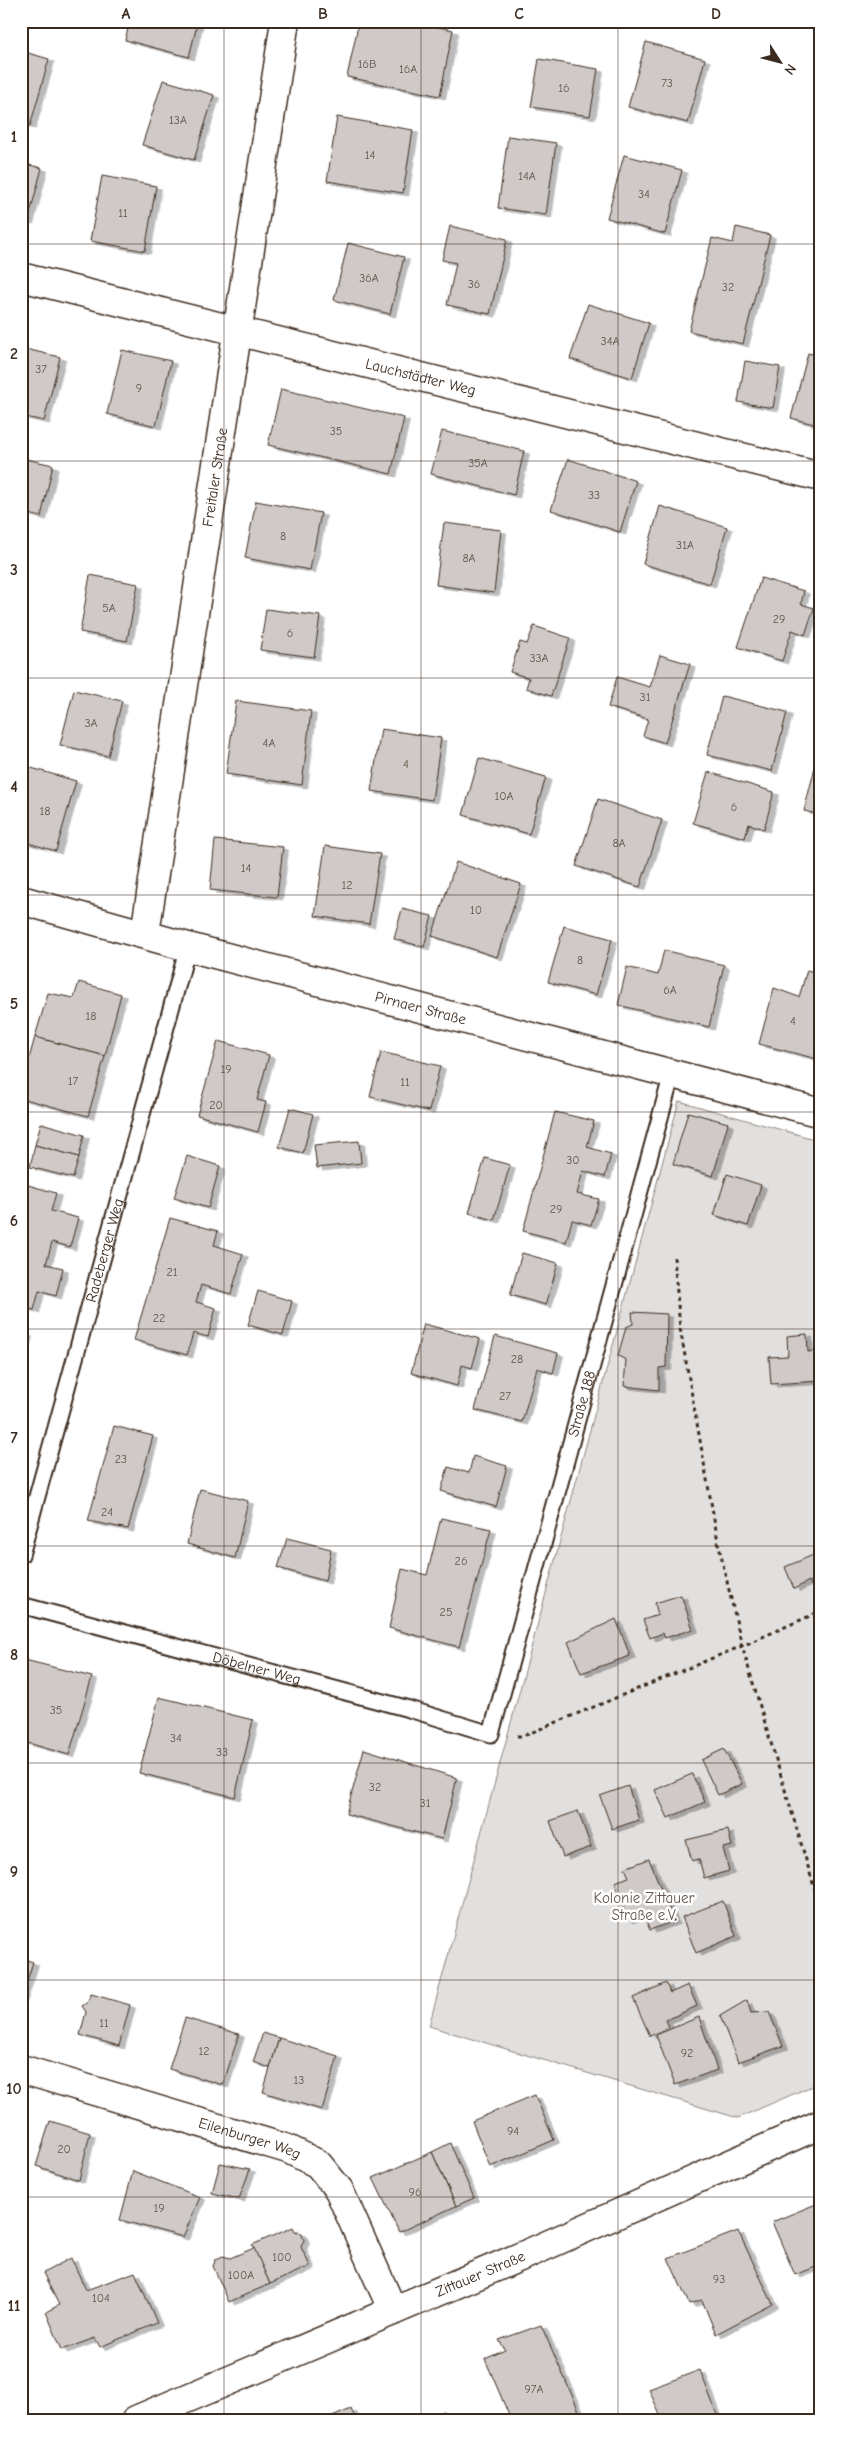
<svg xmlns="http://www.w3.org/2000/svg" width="842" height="2441" font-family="'Comic Neue',sans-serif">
<defs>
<filter id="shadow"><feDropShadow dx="5.5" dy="3" stdDeviation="0" flood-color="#0004"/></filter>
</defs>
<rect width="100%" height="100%" fill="#fff"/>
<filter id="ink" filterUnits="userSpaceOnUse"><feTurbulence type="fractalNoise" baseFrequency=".02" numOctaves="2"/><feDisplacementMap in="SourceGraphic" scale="10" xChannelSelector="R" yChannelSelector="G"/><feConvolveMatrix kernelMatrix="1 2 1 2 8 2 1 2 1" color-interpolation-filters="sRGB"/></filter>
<g filter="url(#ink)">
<polygon fill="#e2e0de" stroke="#8e857e" points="679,1101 821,1141 821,2082 738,2118 429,2026"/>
<g fill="#cfcac7" stroke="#3b2a1e" filter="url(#shadow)">
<polygon points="130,21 198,21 189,57 125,40"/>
<polygon points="359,21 409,21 453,30 440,96 347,77"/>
<polygon points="646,42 705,59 688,123 628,107"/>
<polygon points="21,51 49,59 30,126 21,124"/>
<polygon points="539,59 598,69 590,116 531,107"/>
<polygon points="163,80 214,95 194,160 142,145"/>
<polygon points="337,117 413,130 403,193 327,181"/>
<polygon points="508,136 556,143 546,215 498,208"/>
<polygon points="624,155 682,170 665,234 607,218"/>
<polygon points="21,163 42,168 28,221 21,219"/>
<polygon points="102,176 156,186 145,251 90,241"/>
<polygon points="450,226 507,239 490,314 447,305 456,263 442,260"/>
<polygon points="736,227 770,235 743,344 689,331 712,238 733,243"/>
<polygon points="348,243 404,257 390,314 334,300"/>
<polygon points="588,304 649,323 632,378 570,359"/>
<polygon points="21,348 60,357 44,421 21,416"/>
<polygon points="122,350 171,361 156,426 107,414"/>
<polygon points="808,353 821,356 821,426 791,418"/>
<polygon points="745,361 780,367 773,408 738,402"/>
<polygon points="281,389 404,418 391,474 268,445"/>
<polygon points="442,431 524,451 514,495 431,474"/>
<polygon points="21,458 53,465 41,517 21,512"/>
<polygon points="568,459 636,481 620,532 551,510"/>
<polygon points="256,501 321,513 310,570 245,558"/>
<polygon points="660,506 727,527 710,584 643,564"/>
<polygon points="444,523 501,530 494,593 436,585"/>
<polygon points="90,575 138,584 127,641 80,632"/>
<polygon points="761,578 804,591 801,604 814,608 805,635 792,630 782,661 738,647"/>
<polygon points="266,609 320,616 314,657 260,650"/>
<polygon points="534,626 570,638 551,696 526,688 529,678 510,672 520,642 527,644"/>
<polygon points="660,655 690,664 665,743 643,736 648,719 608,707 617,677 650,687"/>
<polygon points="74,690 122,701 108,756 60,745"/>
<polygon points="722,696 787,712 772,771 707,755"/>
<polygon points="236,701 311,711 302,785 226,774"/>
<polygon points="381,729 441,738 432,800 371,791"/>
<polygon points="820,747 821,748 821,815 804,811"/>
<polygon points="479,758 546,777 529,834 463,815"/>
<polygon points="21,765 76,781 56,851 21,841"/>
<polygon points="708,772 774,792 764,829 749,824 745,838 693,823"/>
<polygon points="598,799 662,820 640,887 576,866"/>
<polygon points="215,840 283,847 277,897 210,890"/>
<polygon points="325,846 380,854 369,924 315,916"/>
<polygon points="456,862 521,884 497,957 432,936"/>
<polygon points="402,909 432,916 424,947 394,939"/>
<polygon points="564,926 612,939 596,995 548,982"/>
<polygon points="664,950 724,965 709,1027 618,1005 627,967 658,975"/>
<polygon points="807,970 821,974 821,1060 759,1044 774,988 799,997"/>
<polygon points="79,982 121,994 105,1056 35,1037 48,993 74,998"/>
<polygon points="35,1037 105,1056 88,1116 21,1098 21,1088"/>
<polygon points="218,1041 269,1055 257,1100 266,1102 258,1132 197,1115"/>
<polygon points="381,1052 440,1066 429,1111 370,1097"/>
<polygon points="290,1108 313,1114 303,1153 279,1147"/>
<polygon points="555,1112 594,1121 587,1147 611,1154 605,1177 583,1171 577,1194 599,1199 591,1225 572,1220 566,1242 523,1231"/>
<polygon points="688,1112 728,1123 713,1176 673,1164"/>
<polygon points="41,1123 84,1135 79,1157 35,1145"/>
<polygon points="359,1141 361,1163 317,1168 314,1145"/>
<polygon points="35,1145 79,1157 73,1178 30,1167"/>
<polygon points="187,1156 220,1166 208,1208 174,1198"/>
<polygon points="485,1158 510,1165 494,1220 469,1213"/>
<polygon points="727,1174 761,1185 748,1226 714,1215"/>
<polygon points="21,1183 56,1193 51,1211 78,1218 70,1247 52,1242 46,1264 63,1268 56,1296 39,1291 34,1310 21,1307"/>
<polygon points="170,1218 218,1231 214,1245 243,1254 231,1294 201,1285 196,1302 216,1308 208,1337 193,1333 187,1355 134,1340"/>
<polygon points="522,1253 558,1263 546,1305 510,1295"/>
<polygon points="258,1291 292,1301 283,1335 248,1325"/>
<polygon points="632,1312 667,1314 666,1367 659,1368 659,1390 624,1386 626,1360 618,1356 626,1327 633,1324"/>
<polygon points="424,1324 480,1339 472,1368 462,1365 457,1386 411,1373"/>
<polygon points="21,1332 27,1334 21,1355"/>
<polygon points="807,1334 808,1352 821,1350 821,1381 771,1384 769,1357 788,1356 787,1336"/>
<polygon points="495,1336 558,1353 553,1373 537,1368 522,1422 475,1410"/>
<polygon points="114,1426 153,1436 128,1529 88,1521"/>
<polygon points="473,1456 507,1466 496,1507 441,1491 448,1467 469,1473"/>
<polygon points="200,1489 248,1501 235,1558 187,1544"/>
<polygon points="441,1518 491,1529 459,1647 389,1628 402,1569 427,1575"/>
<polygon points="287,1538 331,1549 325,1581 278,1568"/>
<polygon points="818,1553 821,1560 821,1586 813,1589 809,1581 794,1589 785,1567"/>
<polygon points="681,1595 693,1629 665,1638 663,1633 650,1638 643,1620 658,1615 655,1603"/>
<polygon points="616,1619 630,1656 581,1673 568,1642"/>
<polygon points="21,1659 92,1677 69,1755 21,1741"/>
<polygon points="159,1697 253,1720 235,1797 139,1773"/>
<polygon points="364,1749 457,1778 442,1839 346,1814"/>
<polygon points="724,1749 742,1784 718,1795 701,1760"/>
<polygon points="692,1774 705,1802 668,1818 655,1790"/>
<polygon points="628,1786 639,1820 612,1829 600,1796"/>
<polygon points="578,1811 591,1847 563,1857 550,1821"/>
<polygon points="728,1830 732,1846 723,1848 729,1871 704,1878 699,1859 692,1861 686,1840"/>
<polygon points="649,1859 674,1921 650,1930 643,1914 627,1920 615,1882 629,1877 625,1868"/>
<polygon points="723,1901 736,1936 696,1953 682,1917"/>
<polygon points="21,1958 33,1962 21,2000"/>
<polygon points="666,1983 670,1993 688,1985 697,2006 666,2020 669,2027 650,2036 633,1998"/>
<polygon points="91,1994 130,2005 119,2046 80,2035 86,2012 82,2006 89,2001"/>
<polygon points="747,2000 751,2013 769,2012 783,2046 738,2062 720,2016"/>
<polygon points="699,2017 717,2070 675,2085 656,2035"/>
<polygon points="185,2018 239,2034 223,2085 169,2069"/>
<polygon points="263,2033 279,2038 270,2068 253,2062"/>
<polygon points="279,2038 338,2056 322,2110 263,2092"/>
<polygon points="535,2095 554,2140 490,2167 472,2121"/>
<polygon points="50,2121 90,2133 79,2180 36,2166"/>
<polygon points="450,2143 474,2198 456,2206 432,2152"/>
<polygon points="432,2152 456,2206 399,2232 373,2178"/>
<polygon points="220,2163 250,2169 239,2199 212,2193"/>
<polygon points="133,2171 200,2197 183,2237 120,2220"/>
<polygon points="821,2202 821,2265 795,2275 772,2222"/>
<polygon points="293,2227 295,2231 301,2233 304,2240 301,2247 310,2266 270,2284 252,2245"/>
<polygon points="738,2231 773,2304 716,2334 702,2300 689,2304 668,2258"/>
<polygon points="254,2248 270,2284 229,2302 213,2266 216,2259 223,2256 230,2258"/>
<polygon points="71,2258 86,2290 135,2272 157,2323 100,2347 95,2338 62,2350 46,2312 59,2305 43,2273"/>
<polygon points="541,2325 583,2420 511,2420 485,2359 505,2350 499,2340"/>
<polygon points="700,2370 719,2420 662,2420 649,2389"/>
<polygon points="351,2409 356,2420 325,2420"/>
<polygon points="444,2411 448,2420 417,2420"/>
<polygon points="313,2416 320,2420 303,2420"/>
</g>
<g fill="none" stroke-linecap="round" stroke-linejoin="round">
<defs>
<g id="service">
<path id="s1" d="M 21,1555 L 188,947"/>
<path id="s2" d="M 21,1605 L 409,1709 L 491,1734 L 672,1074"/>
</g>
<g id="minor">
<path id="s3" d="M 21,277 L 821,477"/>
<path id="s4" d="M 21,900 L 188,947 L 821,1113"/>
<path id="s5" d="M 145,933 L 285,21"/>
<path id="s6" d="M 21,2069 L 288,2149 L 318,2164 L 339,2190 L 393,2311"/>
</g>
<g id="tertiary">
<path id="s7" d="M 136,2420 L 527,2254 L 821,2124"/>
</g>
</defs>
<use href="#service" stroke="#3b2a1e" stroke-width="19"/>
<use href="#minor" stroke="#3b2a1e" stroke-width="31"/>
<use href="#tertiary" stroke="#3b2a1e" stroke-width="31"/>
<g stroke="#3b2a1e" stroke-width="3" stroke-dasharray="4 4" stroke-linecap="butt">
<polyline points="674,1257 680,1328 719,1547 742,1646 821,1910"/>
<polyline points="517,1736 523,1736 742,1646 821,1611"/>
</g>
<use href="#service" stroke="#fff" stroke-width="15"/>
<use href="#minor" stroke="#fff" stroke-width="28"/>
<use href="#tertiary" stroke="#fff" stroke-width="28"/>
</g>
</g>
<path fill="none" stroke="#3b2a1e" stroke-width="1" stroke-opacity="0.55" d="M 224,21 L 224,2420M 421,21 L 421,2420M 618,21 L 618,2420M 21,244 L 821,244M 21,461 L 821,461M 21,678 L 821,678M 21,895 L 821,895M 21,1112 L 821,1112M 21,1329 L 821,1329M 21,1546 L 821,1546M 21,1763 L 821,1763M 21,1980 L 821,1980M 21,2197 L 821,2197"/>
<g text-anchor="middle" stroke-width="5" stroke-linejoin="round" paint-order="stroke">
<g font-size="12" fill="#605248">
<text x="367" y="68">16B</text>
<text x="408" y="73">16A</text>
<text x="667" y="87">73</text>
<text x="564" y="92">16</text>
<text x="178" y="124">13A</text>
<text x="370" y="159">14</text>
<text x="527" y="180">14A</text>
<text x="644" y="198">34</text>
<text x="123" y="217">11</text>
<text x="369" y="282">36A</text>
<text x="474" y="288">36</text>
<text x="728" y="291">32</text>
<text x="610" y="345">34A</text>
<text x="41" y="373">37</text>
<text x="139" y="392">9</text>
<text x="336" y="435">35</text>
<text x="478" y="467">35A</text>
<text x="594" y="499">33</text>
<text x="283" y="540">8</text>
<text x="685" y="549">31A</text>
<text x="469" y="562">8A</text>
<text x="109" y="612">5A</text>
<text x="779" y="623">29</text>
<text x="290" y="637">6</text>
<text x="539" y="662">33A</text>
<text x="645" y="701">31</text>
<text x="91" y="727">3A</text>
<text x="269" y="747">4A</text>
<text x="406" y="768">4</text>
<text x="504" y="800">10A</text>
<text x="734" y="811">6</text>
<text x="45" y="815">18</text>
<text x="619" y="847">8A</text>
<text x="246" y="872">14</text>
<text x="347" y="889">12</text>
<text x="476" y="914">10</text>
<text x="580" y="964">8</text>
<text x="670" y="994">6A</text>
<text x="91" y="1020">18</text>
<text x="793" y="1025">4</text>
<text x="226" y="1073">19</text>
<text x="73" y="1085">17</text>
<text x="405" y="1086">11</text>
<text x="216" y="1109">20</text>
<text x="573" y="1164">30</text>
<text x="556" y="1213">29</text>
<text x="172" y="1276">21</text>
<text x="159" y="1322">22</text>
<text x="517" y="1363">28</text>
<text x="505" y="1400">27</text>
<text x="121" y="1463">23</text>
<text x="107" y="1516">24</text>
<text x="461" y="1565">26</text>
<text x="446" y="1616">25</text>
<text x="56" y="1714">35</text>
<text x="176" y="1742">34</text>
<text x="222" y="1756">33</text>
<text x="375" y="1791">32</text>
<text x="425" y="1807">31</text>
<text x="104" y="2027">11</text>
<text x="204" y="2055">12</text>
<text x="687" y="2057">92</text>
<text x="299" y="2084">13</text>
<text x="513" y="2135">94</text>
<text x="64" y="2153">20</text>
<text x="415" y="2196">96</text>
<text x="159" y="2212">19</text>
<text x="282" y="2261">100</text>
<text x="241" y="2279">100A</text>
<text x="719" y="2283">93</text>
<text x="101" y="2302">104</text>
<text x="534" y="2393">97A</text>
</g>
<g font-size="15" fill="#3b2a1e" stroke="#fff">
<text dy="5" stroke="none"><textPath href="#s3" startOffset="412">Lauchstädter Weg</textPath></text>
<text dy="5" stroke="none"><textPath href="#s5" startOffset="461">Freitaler Straße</textPath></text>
<text dy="5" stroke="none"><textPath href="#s4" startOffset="414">Pirnaer Straße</textPath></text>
<text dy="5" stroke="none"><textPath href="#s1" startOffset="316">Radeberger Weg</textPath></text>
<text dy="5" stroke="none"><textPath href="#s2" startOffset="830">Straße 188</textPath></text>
<text dy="5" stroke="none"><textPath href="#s2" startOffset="244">Döbelner Weg</textPath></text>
<text dy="5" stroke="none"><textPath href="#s6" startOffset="239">Eilenburger Weg</textPath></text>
<text dy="5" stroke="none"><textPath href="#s7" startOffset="374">Zittauer Straße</textPath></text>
</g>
<g font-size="15" fill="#65584e" stroke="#fff">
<text x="644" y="1903">Kolonie Zittauer<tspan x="644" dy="17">Straße e.V.</tspan></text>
</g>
</g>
<rect width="842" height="2441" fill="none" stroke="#fff" stroke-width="55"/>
<g transform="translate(780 62) rotate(126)" stroke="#ffffff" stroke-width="4" paint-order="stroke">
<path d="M0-4L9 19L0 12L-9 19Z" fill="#3b2a1e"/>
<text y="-8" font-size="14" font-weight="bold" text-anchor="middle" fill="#3b2a1e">N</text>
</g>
<rect x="28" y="28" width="786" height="2386" fill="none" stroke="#3b2a1e" stroke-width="2"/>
<g font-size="16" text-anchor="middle" font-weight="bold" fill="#3b2a1e">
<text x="126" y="19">A</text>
<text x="323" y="19">B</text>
<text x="519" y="19">C</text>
<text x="716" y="19">D</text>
<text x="14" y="142">1</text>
<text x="14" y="359">2</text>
<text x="14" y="575">3</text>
<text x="14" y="792">4</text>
<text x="14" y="1009">5</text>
<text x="14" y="1226">6</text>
<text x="14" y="1443">7</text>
<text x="14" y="1660">8</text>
<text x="14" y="1877">9</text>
<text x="14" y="2094">10</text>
<text x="14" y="2311">11</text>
</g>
</svg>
